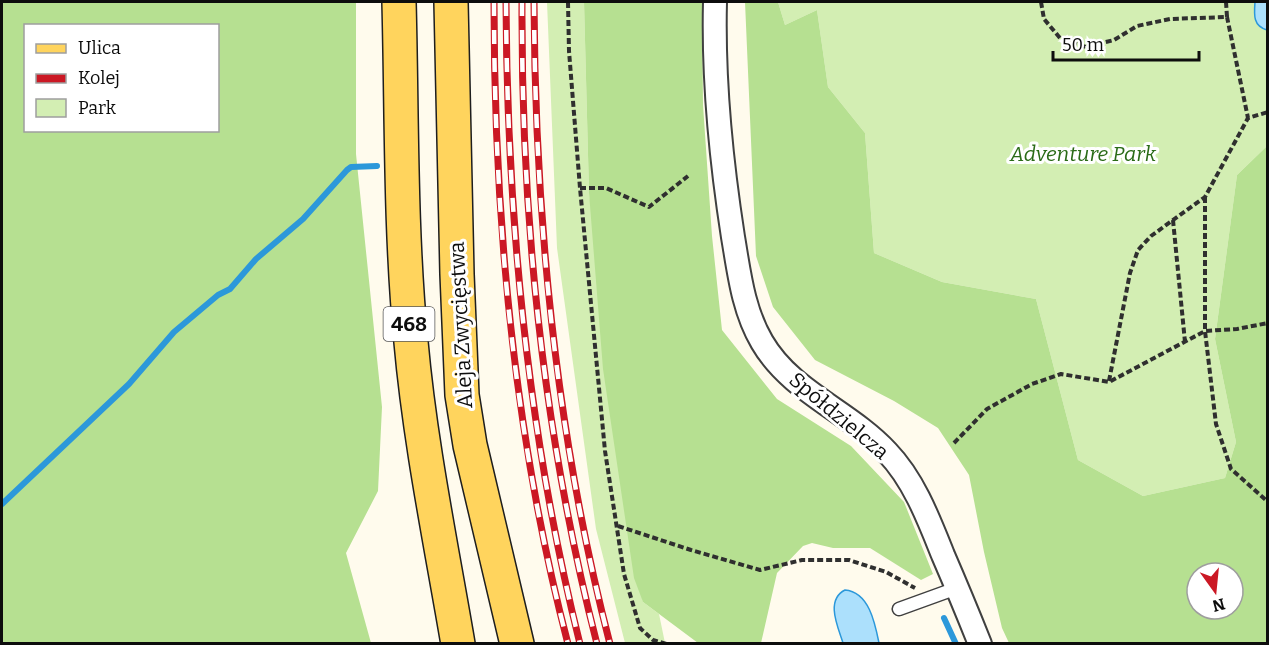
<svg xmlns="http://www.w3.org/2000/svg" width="1269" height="645" font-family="Bitter,serif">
<rect width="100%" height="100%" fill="#fffbed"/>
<g fill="#d3eeb3">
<polygon points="547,2 584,2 589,193 643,602 659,614 665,643 625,643 596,529 557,248"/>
<polygon points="778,2 1267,2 1267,146 1237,175 1215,339 1236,442 1225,478 1143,496 1078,460 1036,299 942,282 874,253 865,133 828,87 817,10 785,25"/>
</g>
<g fill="#b6e091" fill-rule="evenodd">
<path d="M 2,2 L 356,2 L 356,154 L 382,407 L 378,491 L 346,553 L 371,643 L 2,643 ZM 26,26 L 218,26 L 218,130 L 26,130 Z"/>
<polygon points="584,2 702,2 703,105 712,236 722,330 777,399 851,446 904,502 933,574 921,580 870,548 833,548 812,543 803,546 777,573 761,643 698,643 643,602 634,578 603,369 589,193"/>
<path d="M 745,2 L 778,2 L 785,25 L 817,10 L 828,87 L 865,133 L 874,253 L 942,282 L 1036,299 L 1078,460 L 1143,496 L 1225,478 L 1236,442 L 1215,339 L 1237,175 L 1267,146 L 1267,643 L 1009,643 L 1002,628 L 984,552 L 969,475 L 938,428 L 894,401 L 815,360 L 773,307 L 756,256 ZM 1197,573 L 1233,573 L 1233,609 L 1197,609 Z"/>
</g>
<g fill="#ace0fc" stroke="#2c98da" stroke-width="1.5">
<path d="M 1255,2 L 1267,2 L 1267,30 C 1253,26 1254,15 1255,2 Z"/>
<path d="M 845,590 C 869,592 875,623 879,643 L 843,643 C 838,627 825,600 845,590 Z"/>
</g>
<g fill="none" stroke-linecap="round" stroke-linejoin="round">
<g stroke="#2c98da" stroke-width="6">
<polyline points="2,504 129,384 174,332 218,295 230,289 256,259 303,219 347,170 351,167 377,166"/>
<polyline points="944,618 956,644"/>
</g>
<defs>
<polyline id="lane" points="899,609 957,588"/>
<path id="street" d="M 715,2 C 713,80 721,160 733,237 C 739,272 743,310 762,342 C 791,392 849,411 887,452 C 914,480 929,520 943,555 C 956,585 968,614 980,644"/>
<g id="primary">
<path d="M 399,2 C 402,115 400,229 411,342 C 420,443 441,544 458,644"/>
<polyline points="451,2 457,274 462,395 470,445 517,644"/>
</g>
</defs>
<use href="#lane" stroke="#404040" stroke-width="15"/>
<use href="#street" stroke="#404040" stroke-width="26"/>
<use href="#primary" stroke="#1e1e1e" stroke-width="36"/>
<g stroke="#2f2f2f" stroke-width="4" stroke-dasharray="6 3" stroke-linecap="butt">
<polyline points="568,2 569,51 580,188 605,451 624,574 640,628 653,640 667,644"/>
<polyline points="1041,2 1044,19 1060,38 1086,47 1114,40 1137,26 1170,19 1227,17 1248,118 1268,112"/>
<polyline points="1226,2 1227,17"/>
<polyline points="580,188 606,188 649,207 688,176"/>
<polyline points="1205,197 1205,331 1216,424 1231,469 1268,502"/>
<polyline points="1173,220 1185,342"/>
<polyline points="1109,381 1130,273 1138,250 1151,236 1205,197 1248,118"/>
<polyline points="954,443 987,409 1032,384 1061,374 1109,382 1205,331 1237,329 1268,323"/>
<polyline points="618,526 691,550 760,570 802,560 849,560 886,572 915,588"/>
</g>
<use href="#lane" stroke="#fff" stroke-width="12"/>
<use href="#street" stroke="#fff" stroke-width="22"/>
<use href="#primary" stroke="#ffd45d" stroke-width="33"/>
<defs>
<g id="rail">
<path d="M 494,2 C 494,218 513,434 568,644"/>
<path d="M 506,2 C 507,218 527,433 580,644"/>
<path d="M 522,2 C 521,218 543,434 597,644"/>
<path d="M 534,2 C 535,218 555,433 610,644"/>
</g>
</defs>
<use href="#rail" stroke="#cb1824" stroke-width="7"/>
<use href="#rail" stroke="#fff" stroke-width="4.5" stroke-dasharray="14" stroke-linecap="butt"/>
</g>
<g text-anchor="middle" stroke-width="6" stroke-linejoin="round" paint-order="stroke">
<rect fill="#fff" stroke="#565656" stroke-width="1.5" x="383.5" y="307" width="51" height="34" rx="4.5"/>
<g font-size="20" font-weight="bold" fill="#0d0d0d">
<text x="409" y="331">468</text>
</g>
<g font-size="21" font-style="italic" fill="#2a6b17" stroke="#fff">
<text x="1083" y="161">Adventure Park</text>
</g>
<g font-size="21" fill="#0d0d0d" stroke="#fff">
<text transform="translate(461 325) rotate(-93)" y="7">Aleja Zwycięstwa</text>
<text transform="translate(839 416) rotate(40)" y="7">Spółdzielcza</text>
</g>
</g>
<rect width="1269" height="645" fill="none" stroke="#0d0d0d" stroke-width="6"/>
<rect x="24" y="24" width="195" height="108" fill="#ffffff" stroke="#9e9e9e" stroke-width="1.5"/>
<rect x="36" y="44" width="30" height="9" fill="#ffd45d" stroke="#9e9e9e" stroke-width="1.5"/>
<text x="78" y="54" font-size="18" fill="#0d0d0d">Ulica</text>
<rect x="36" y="74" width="30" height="9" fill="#cb1824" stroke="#9e9e9e" stroke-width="1.5"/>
<text x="78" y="84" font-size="18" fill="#0d0d0d">Kolej</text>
<rect x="36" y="99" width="30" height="18" fill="#d3eeb3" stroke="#9e9e9e" stroke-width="1.5"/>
<text x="78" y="114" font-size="18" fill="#0d0d0d">Park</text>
<g transform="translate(1215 591) rotate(165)"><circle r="28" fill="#ffffff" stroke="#9e9e9e" stroke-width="1.5"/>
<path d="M0-4.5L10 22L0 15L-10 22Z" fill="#cb1824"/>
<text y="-9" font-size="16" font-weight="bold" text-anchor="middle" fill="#0d0d0d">N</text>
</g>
<path d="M1053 51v9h146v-9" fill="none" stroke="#0d0d0d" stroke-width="3"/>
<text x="1062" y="51" font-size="18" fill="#0d0d0d" stroke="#ffffff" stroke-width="4.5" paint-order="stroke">50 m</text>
</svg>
